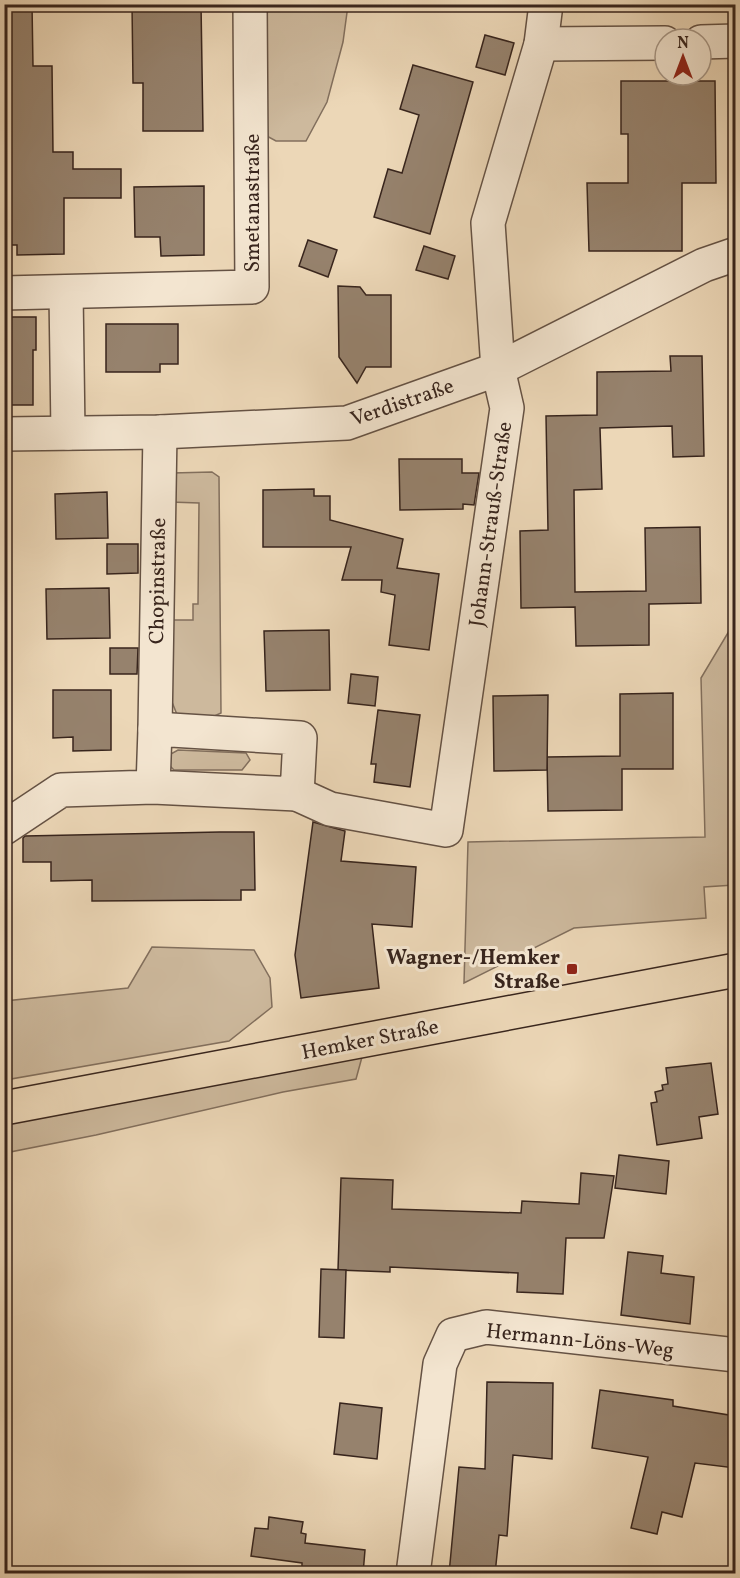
<svg xmlns="http://www.w3.org/2000/svg" width="740" height="1578" font-family="Vollkorn,serif">
<rect width="100%" height="100%" fill="#ecd7b7"/>
<filter id="stains"><feTurbulence type="fractalNoise" baseFrequency=".00333" numOctaves="4"/><feColorMatrix values="0 0 0 0 .2 0 0 0 0 .09 0 0 0 0 .02 0 0 0 .5 -.17"/></filter>
<radialGradient id="worn" r=".72"><stop offset=".6" stop-color="#630" stop-opacity="0"/><stop offset="1" stop-color="#630" stop-opacity=".3"/></radialGradient>
<g fill="#cdb99d" stroke="#826f5d" stroke-width="1.5">
<polygon points="259,5 348,5 343,42 327,102 306,141 276,141 263,134"/>
<polygon points="212,472 219,477 221,713 208,719 178,717 170,697 169,620 193,620 193,604 198,604 199,503 170,502 172,473"/>
<polygon points="735,621 735,896 734,885 704,887 706,918 574,928 464,983 468,842 705,837 701,678"/>
<polygon points="178,750 246,753 250,760 242,770 174,770 168,764 169,755"/>
<polygon points="152,947 254,950 270,978 272,1007 229,1041 5,1080 5,1001 128,988"/>
<polygon points="362,1057 356,1079 283,1092 96,1135 5,1153 4,1123"/>
</g>
<g fill="#96826d" stroke="#38251d" stroke-width="1.5">
<polygon points="4,4 32,4 33,66 52,66 53,152 73,152 73,169 121,169 121,198 64,198 64,254 17,255 17,245 4,245"/>
<polygon points="132,4 201,4 203,131 143,131 143,83 133,83"/>
<polygon points="485,35 514,43 505,75 476,67"/>
<polygon points="413,65 473,82 430,234 374,217 388,169 402,173 419,115 400,109"/>
<polygon points="621,81 715,81 716,183 682,183 682,251 589,251 587,183 628,183 628,134 621,134"/>
<polygon points="204,186 204,255 161,256 160,237 135,237 134,187"/>
<polygon points="308,240 337,250 328,277 299,266"/>
<polygon points="424,246 455,256 448,279 416,270"/>
<polygon points="338,286 360,287 366,295 391,295 391,367 366,367 357,383 339,357"/>
<polygon points="4,317 36,317 36,350 33,350 33,405 7,405 7,383 4,383"/>
<polygon points="106,324 178,324 178,364 160,364 160,372 106,372"/>
<polygon points="670,356 702,356 704,456 673,457 672,426 600,428 602,489 574,490 575,592 646,591 645,528 700,527 701,603 649,604 649,645 576,646 575,607 521,608 520,531 548,530 546,416 597,415 597,372 671,371"/>
<polygon points="399,459 462,459 462,473 479,473 474,505 463,504 463,509 400,510"/>
<polygon points="314,489 314,496 330,496 330,520 403,539 397,568 439,574 429,650 389,645 395,595 381,592 382,580 342,580 351,547 263,547 263,490"/>
<polygon points="107,492 108,538 56,539 55,494"/>
<polygon points="107,544 138,544 138,573 107,574"/>
<polygon points="109,588 110,638 47,639 46,589"/>
<polygon points="329,630 330,690 266,691 264,631"/>
<polygon points="110,648 138,648 137,674 110,674"/>
<polygon points="351,674 378,677 375,706 348,703"/>
<polygon points="53,690 111,690 111,750 73,751 73,737 53,738"/>
<polygon points="673,693 673,769 622,769 622,810 548,811 547,757 620,756 620,694"/>
<polygon points="548,695 547,770 494,771 493,696"/>
<polygon points="378,710 420,715 410,787 374,782 376,764 371,764"/>
<polygon points="313,822 345,831 341,861 416,867 412,927 372,924 379,988 301,998 295,955"/>
<polygon points="220,832 254,832 255,890 241,890 241,900 92,901 92,880 51,881 51,862 23,862 23,838 25,836"/>
<polygon points="711,1063 718,1114 699,1117 702,1138 657,1145 651,1103 657,1102 655,1092 663,1090 662,1085 668,1084 666,1068"/>
<polygon points="619,1155 669,1161 666,1194 615,1188"/>
<polygon points="581,1173 614,1176 604,1238 566,1238 563,1294 517,1292 518,1273 390,1267 390,1272 338,1270 341,1178 393,1180 392,1209 521,1213 522,1201 579,1204"/>
<polygon points="628,1252 663,1256 661,1273 694,1277 690,1324 621,1315"/>
<polygon points="321,1269 346,1270 344,1338 319,1337"/>
<polygon points="487,1382 553,1383 552,1459 513,1455 507,1536 499,1535 495,1574 449,1574 459,1467 485,1469"/>
<polygon points="600,1390 673,1400 673,1406 735,1416 735,1468 695,1463 682,1517 662,1512 657,1534 631,1528 648,1457 592,1448"/>
<polygon points="340,1403 382,1408 377,1459 334,1454"/>
<polygon points="269,1517 303,1522 301,1533 306,1534 305,1543 365,1550 363,1574 302,1574 302,1563 251,1556 255,1528 268,1529"/>
</g>
<g fill="none" stroke-linecap="round" stroke-linejoin="round">
<defs>
<g id="minor">
<polyline points="701,42 736,41"/>
<polyline points="541,44 665,43"/>
<polyline points="66,292 68,433"/>
<polyline points="4,293 252,287 250,4"/>
<polyline points="4,434 160,432 347,423 498,369 704,265 736,254"/>
<polyline points="155,729 160,432"/>
<polyline points="297,794 330,809 446,830 507,408 498,369 488,223 541,44 546,4"/>
<polyline points="4,828 61,790 153,787 297,794 300,738 155,729 153,787"/>
<polyline points="413,1574 440,1364 453,1335 486,1327 736,1355"/>
</g>
<polyline id="major" points="4,1108 736,970"/>
</defs>
<use href="#minor" stroke="#655244" stroke-width="36"/>
<use href="#major" stroke="#38251d" stroke-width="36"/>
<use href="#minor" stroke="#f3e5d0" stroke-width="33"/>
<use href="#major" stroke="#ecd7b7" stroke-width="33"/>
</g>
<rect fill="#8f2418" stroke="#f3e5d0" stroke-width="2" x="566" y="963" width="12" height="12" rx="3"/>
<g text-anchor="middle" stroke-width="6" stroke-linejoin="round" paint-order="stroke">
<g font-size="21" fill="#38251d" stroke="#f3e5d0">
<text transform="translate(252 203) rotate(-90)" y="7">Smetanastraße</text>
<text transform="translate(402 402) rotate(-19)" y="7">Verdistraße</text>
<text transform="translate(490 524) rotate(-82)" y="7">Johann-Strauß-Straße</text>
<text transform="translate(157 581) rotate(-89)" y="7">Chopinstraße</text>
<text transform="translate(370 1039) rotate(-11)" y="7">Hemker Straße</text>
<text transform="translate(580 1340) rotate(6)" y="7">Hermann-Löns-Weg</text>
</g>
<g font-size="21" font-weight="bold" fill="#38251d" stroke="#f3e5d0" text-anchor="end">
<text x="560" y="964">Wagner-/Hemker<tspan x="560" dy="24">Straße</tspan></text>
</g>
</g>
<rect width="740" height="1578" fill="none" stroke="#ecd7b7" stroke-width="24"/>
<rect x="6" y="6" width="728" height="1566" fill="none" stroke="#38251d" stroke-width="3"/>
<rect x="12" y="12" width="716" height="1554" fill="none" stroke="#38251d" stroke-width="1.5"/>
<g transform="translate(683 57)"><circle r="28" fill="#f3e5d0" stroke="#a89888" stroke-width="1.5"/>
<path d="M0-4.5L10 22L0 15L-10 22Z" fill="#8f2418"/>
<text y="-9" font-size="16" font-weight="bold" text-anchor="middle" fill="#38251d">N</text>
</g>
<rect width="100%" height="100%" filter="url(#stains)"/>
<rect width="100%" height="100%" fill="url(#worn)"/>
</svg>
